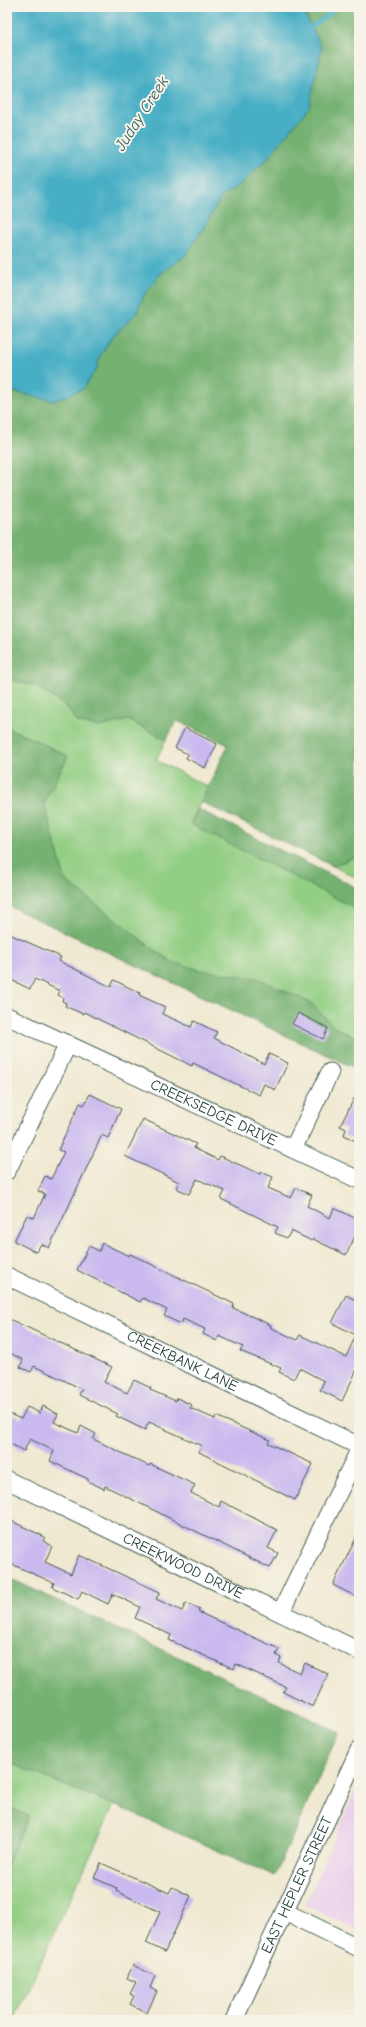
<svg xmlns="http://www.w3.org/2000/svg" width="366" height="2027" font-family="'Comic Neue',sans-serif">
<rect width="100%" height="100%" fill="#f7f3e8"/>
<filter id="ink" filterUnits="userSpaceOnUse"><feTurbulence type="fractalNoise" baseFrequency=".025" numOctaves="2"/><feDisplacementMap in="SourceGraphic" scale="8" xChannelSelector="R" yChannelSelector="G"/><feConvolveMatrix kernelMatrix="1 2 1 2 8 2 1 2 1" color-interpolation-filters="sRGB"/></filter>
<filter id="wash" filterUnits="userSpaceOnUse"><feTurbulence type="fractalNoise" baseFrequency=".012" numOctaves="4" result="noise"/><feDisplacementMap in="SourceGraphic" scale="16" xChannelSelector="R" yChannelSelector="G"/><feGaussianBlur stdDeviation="0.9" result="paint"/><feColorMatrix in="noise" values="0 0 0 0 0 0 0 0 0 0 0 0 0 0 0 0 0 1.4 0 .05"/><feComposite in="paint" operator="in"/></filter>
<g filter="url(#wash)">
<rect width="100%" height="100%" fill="#f0e9d1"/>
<polygon fill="#ead1ec" points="359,1783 359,1930 305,1905"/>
<g fill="#92ce83" stroke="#58865c">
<polygon points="7,679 35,686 66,706 77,722 99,727 128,720 166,740 156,760 208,787 190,824 357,907 359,910 359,1039 334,1027 311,1003 172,962 148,945 65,880 44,803 68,756 7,727"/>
<polygon points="359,855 359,879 333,866"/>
<polygon points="7,1762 114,1805 14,2020 7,2020 7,1864 29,1816 7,1807"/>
</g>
<g fill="#75b171" stroke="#4a7752">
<polygon points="301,7 359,7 359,855 333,866 201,802 228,745 177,721 166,740 128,720 99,727 77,722 66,706 35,686 7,679 7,390 54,401 97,368 100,356 112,337 136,314 144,295 161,273 185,256 205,226 221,197 237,187 322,48"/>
<polygon points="7,727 68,756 44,803 65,880 148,945 172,962 201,970 257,978 311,1003 334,1027 359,1039 359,1070 7,905"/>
<polygon points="198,809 359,889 359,910 190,824"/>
<polygon points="7,1577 339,1732 275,1876 114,1805 7,1762"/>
<polygon points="7,1807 29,1816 7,1864"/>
</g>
<polygon fill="#46aec5" stroke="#32767c" points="7,7 301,7 322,48 309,107 267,159 237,187 221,197 205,226 185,256 161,273 144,295 136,314 112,337 100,356 97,368 83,389 54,401 7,390"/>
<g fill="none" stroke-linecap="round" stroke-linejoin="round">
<polyline stroke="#46aec5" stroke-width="4.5" points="306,26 312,27 338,7"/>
</g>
<g id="blocks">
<g fill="#cab9ef">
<polygon points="185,728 217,744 205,768 186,758 188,754 175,748"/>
<polygon points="7,933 61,957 59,961 111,987 114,980 140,993 139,995 165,1007 162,1014 191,1027 194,1021 217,1032 214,1038 264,1064 269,1054 288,1063 275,1090 264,1084 259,1095 193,1063 192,1066 84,1012 83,1014 65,1006 66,1003 62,1001 63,998 58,995 60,991 35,979 30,989 7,978"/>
<polygon points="298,1013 328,1028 323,1039 292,1024"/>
<polygon points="359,1089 359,1143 344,1135 346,1129 340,1126"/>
<polygon points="90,1094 121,1109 108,1138 102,1135 49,1248 41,1244 36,1252 14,1241 27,1215 34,1218 45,1194 38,1191 45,1176 51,1179 64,1152 58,1150 80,1103 84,1105"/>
<polygon points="143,1119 196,1144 194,1148 218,1160 220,1156 260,1174 261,1172 273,1177 268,1188 291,1198 296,1188 312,1195 307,1206 330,1218 334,1208 359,1220 359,1228 346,1255 313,1239 312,1241 291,1231 287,1238 275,1233 278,1227 221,1199 225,1191 197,1179 189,1194 176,1188 179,1182 125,1156"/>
<polygon points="102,1243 129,1256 130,1254 234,1304 233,1308 271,1325 270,1327 297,1340 300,1335 346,1357 356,1335 332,1323 346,1295 359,1302 359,1365 342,1401 320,1390 324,1381 299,1368 294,1379 279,1372 281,1368 240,1351 243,1347 219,1336 217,1341 203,1334 205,1329 183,1319 181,1324 164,1316 167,1310 143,1298 140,1302 77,1270 89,1246 99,1251"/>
<polygon points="7,1318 112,1367 104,1382 127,1393 134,1380 151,1388 150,1390 176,1401 177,1398 192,1405 190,1408 215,1419 216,1416 270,1440 268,1443 313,1464 295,1500 199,1452 202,1446 149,1422 145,1430 116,1416 118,1414 79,1395 82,1389 34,1366 31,1372 20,1367 23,1360 12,1354 7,1354"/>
<polygon points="43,1406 58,1414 54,1422 78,1433 81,1426 96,1434 93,1439 149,1466 150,1464 195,1485 191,1493 219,1507 221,1501 277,1530 268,1548 278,1553 270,1568 105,1486 104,1489 88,1481 88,1479 50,1461 54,1451 30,1439 24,1451 7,1442 7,1413 21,1419 27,1407 40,1413"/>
<polygon points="7,1519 45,1537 43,1541 52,1546 45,1562 71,1574 79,1555 160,1592 156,1599 182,1611 186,1603 200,1609 198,1612 279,1649 276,1655 281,1658 279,1663 300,1673 305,1663 328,1674 313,1707 283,1692 286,1687 236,1664 234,1669 169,1640 171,1635 135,1618 140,1607 113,1594 108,1604 82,1591 78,1599 52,1587 54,1583 7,1562"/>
<polygon points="359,1532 359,1598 333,1585"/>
<polygon points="101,1863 169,1893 172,1887 191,1896 165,1952 146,1943 160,1912 116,1891 117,1888 94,1878"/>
<polygon points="133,1965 155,1976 150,1988 157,1991 147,2013 130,2004 134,1996 130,1994 136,1982 127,1978"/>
</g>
</g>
</g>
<g filter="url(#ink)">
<use href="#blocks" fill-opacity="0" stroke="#3e574c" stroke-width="1"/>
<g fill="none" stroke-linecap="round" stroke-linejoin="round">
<defs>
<g id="minor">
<path id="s1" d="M 7,1016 L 359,1180"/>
<polyline points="293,1149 330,1072"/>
<polyline points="7,1171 68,1044"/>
<path id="s2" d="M 7,1276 L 359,1446"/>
<path id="s3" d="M 7,1480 L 359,1651"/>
<polyline points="281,1612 359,1450"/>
<polyline points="285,1912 359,1948"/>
<path id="s4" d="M 234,2020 L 359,1750"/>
</g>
</defs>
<use href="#minor" stroke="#3e574c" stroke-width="19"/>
<use href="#minor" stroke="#fff" stroke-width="17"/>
</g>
</g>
<g text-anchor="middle" stroke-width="4" stroke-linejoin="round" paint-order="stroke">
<g font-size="15" fill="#1f3d34" stroke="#f7f3e8">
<text dy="5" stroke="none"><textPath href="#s1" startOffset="228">CREEKSEDGE DRIVE</textPath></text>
<text dy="5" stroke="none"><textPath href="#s2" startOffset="195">CREEKBANK LANE</textPath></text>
<text dy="5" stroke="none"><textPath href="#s3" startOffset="196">CREEKWOOD DRIVE</textPath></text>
<text dy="5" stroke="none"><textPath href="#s4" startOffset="149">EAST HEPLER STREET</textPath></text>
</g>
<g font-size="16" font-style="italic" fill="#2b5f60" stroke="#f7f3e8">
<text transform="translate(141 113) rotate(-57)" y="6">Juday Creek</text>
</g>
</g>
<rect width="366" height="2027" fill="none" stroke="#f7f3e8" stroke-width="24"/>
</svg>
